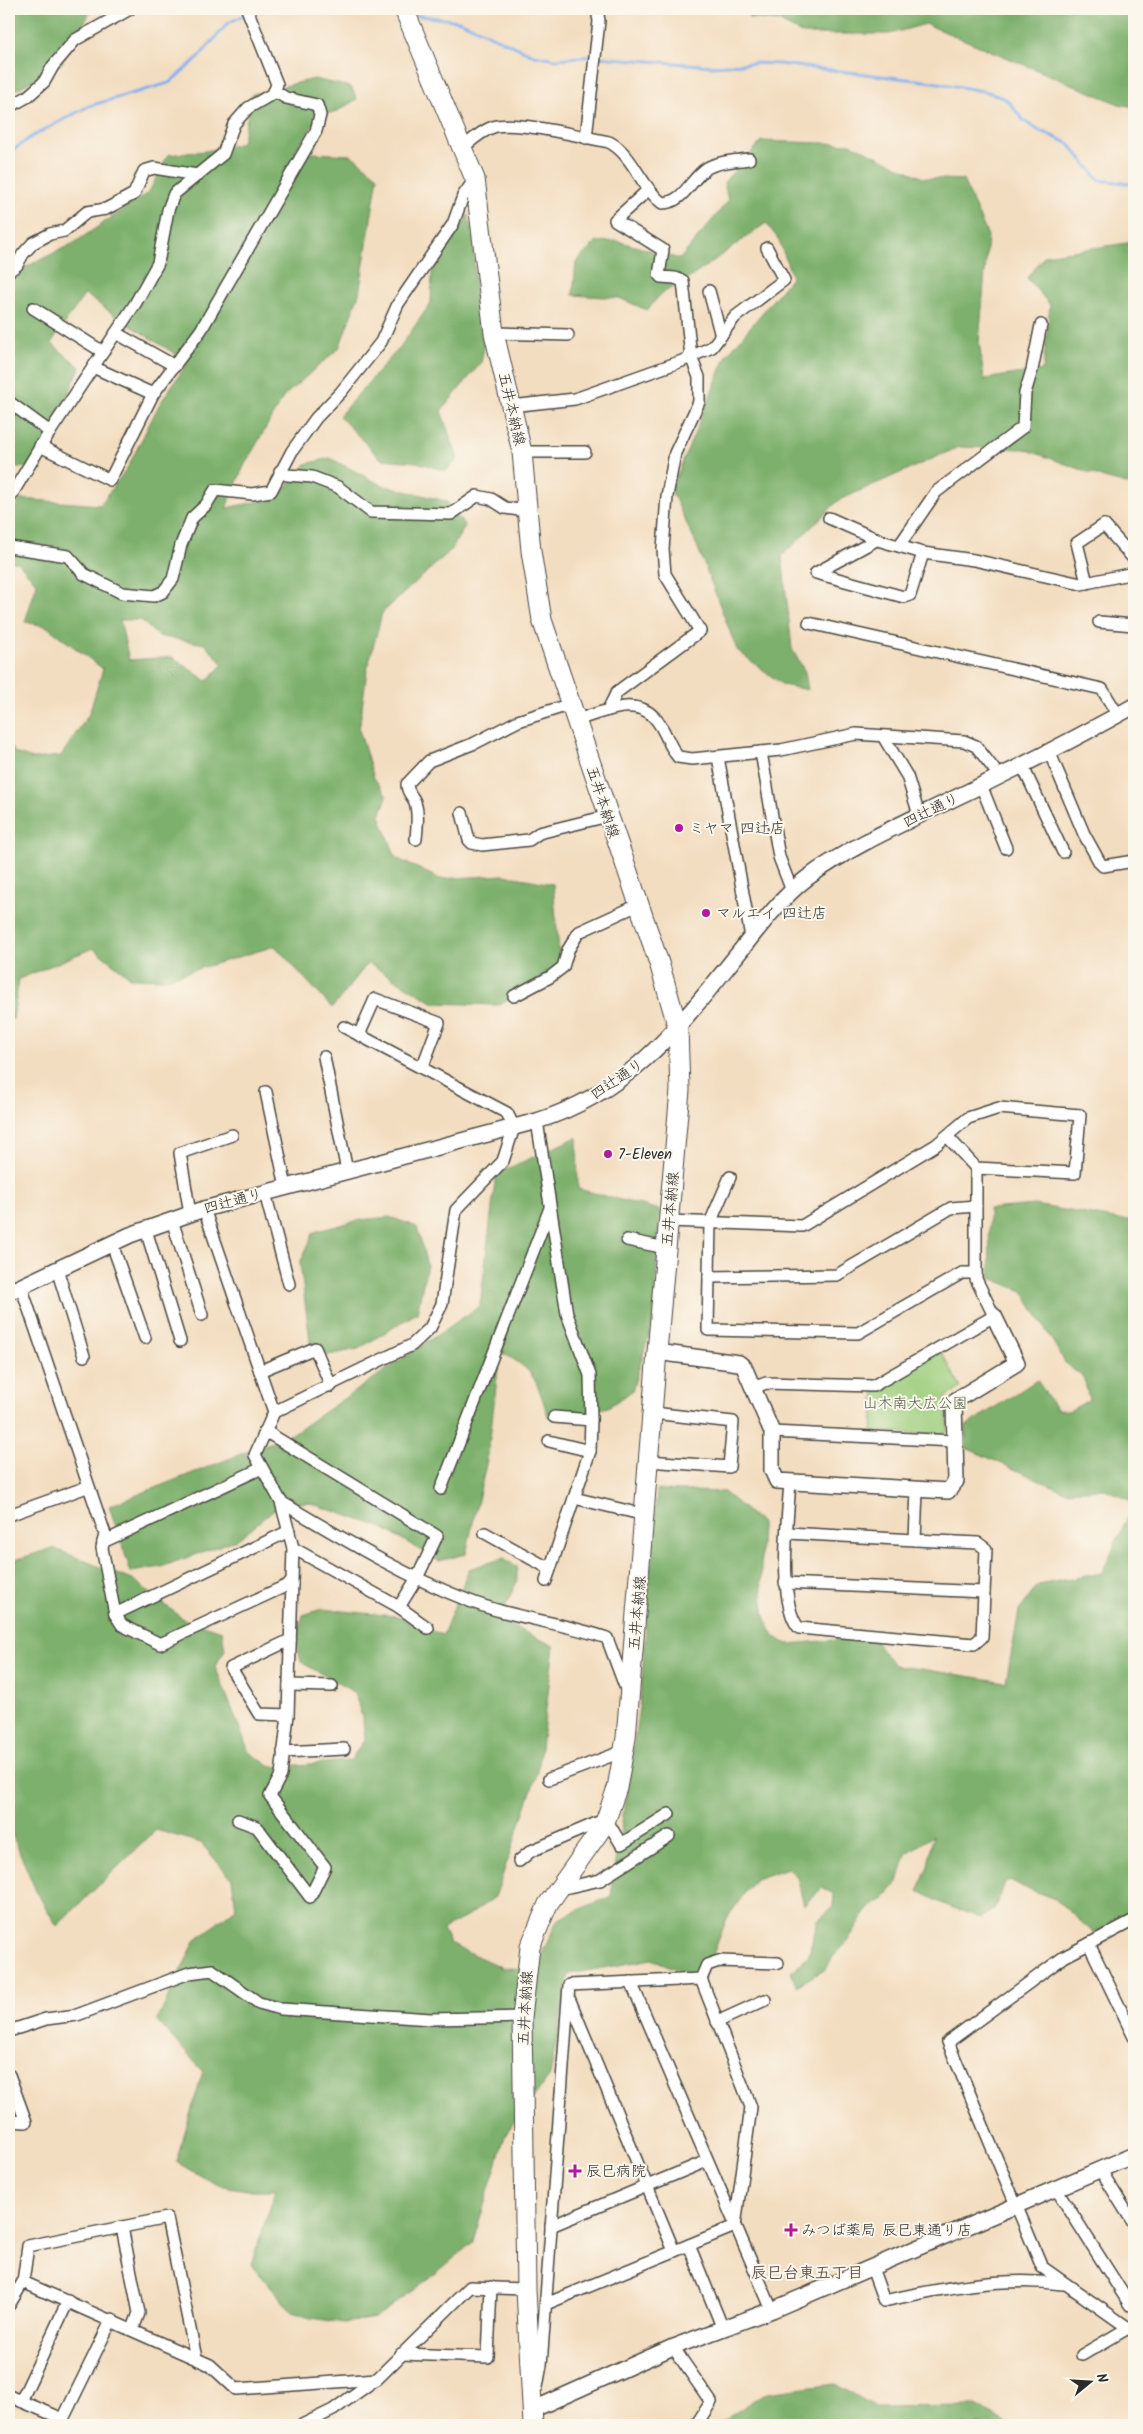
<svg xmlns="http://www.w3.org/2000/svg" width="1143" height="2434" font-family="Kalam,'Klee One',sans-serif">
<rect width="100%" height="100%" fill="#fbf7ec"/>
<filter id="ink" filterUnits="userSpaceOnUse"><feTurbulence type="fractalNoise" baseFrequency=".02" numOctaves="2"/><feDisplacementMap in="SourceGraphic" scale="10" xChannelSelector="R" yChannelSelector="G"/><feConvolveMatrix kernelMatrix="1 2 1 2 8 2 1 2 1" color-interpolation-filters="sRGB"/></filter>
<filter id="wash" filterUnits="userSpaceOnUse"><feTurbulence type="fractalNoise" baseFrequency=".0096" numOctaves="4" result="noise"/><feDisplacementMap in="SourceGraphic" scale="20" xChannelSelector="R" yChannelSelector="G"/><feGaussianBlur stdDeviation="1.12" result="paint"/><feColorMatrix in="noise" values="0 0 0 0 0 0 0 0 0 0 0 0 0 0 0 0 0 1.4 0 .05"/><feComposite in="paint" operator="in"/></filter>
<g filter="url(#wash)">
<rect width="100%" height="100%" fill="#f3ddc0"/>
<polygon fill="#9ccd7c" stroke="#647c54" points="941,1351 961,1388 946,1397 948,1429 943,1435 872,1431 875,1391"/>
<g fill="#7db06c" stroke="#546e4c" fill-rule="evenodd">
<polygon points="9,9 92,9 62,63 9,94"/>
<polygon points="748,9 1134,9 1134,107 1119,104 926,24 889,34 803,34 778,21 749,18"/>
<path d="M 314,79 L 351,87 L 357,99 L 336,112 L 320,115 L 294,152 L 351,155 L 378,176 L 359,294 L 339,348 L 284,396 L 244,466 L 226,508 L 277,498 L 306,464 L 330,458 L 381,485 L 446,501 L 465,526 L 451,550 L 382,613 L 367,670 L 359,730 L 374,778 L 387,796 L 380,816 L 396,858 L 440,879 L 504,875 L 553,884 L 560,963 L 538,986 L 498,1005 L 434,1003 L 368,963 L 332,1008 L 275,946 L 164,979 L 131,978 L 93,948 L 19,979 L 13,1019 L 9,1021 L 9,743 L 15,753 L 33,759 L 61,756 L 89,714 L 103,669 L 46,626 L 25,622 L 37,584 L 18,562 L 9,562 L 9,517 L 20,499 L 100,505 L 128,467 L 159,405 L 188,362 L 117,317 L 85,294 L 51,343 L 80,367 L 36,467 L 9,468 L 9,279 L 26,267 L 74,243 L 149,192 L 168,155 L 205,151 L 242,143 L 252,94 ZM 120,620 L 141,620 L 158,636 L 205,644 L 223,664 L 207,681 L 172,657 L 129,660 Z"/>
<polygon points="762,141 851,144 923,178 963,180 988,236 979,342 984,379 1043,370 1050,305 1027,278 1045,255 1134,242 1134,486 1104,478 1025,449 959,447 839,500 782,556 792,649 805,672 808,690 783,685 737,650 698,548 671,490 727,355 792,277 779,240 766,223 691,277 661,294 647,310 619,298 573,295 576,262 596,242 617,241 680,259 728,201 724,182"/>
<polygon points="468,215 473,236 476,309 484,347 481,363 441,411 458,459 446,471 417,462 381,459 339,416 400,347 431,303 432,272"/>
<path d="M 577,1137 L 578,1189 L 660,1210 L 653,1322 L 632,1391 L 608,1407 L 569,1417 L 548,1416 C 536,1380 536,1370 500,1352 L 488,1455 L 466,1554 L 439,1561 L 381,1527 L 307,1502 L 277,1507 L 238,1539 L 161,1567 L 131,1572 L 109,1506 L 292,1434 L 480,1306 L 496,1174 Z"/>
<polygon points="1035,1205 1120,1220 1134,1220 1134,1502 1105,1489 1064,1491 966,1448 966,1426 1037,1380 1056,1409 1069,1411 1089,1400 1084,1378 1066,1364 1023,1291 990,1278 989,1209"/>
<polygon points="390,1217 417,1227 427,1265 417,1313 358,1349 319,1357 311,1349 300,1263 314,1232 359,1220"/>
<path d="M 657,1490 L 724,1492 L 761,1523 C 762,1550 758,1603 769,1627 C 773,1636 780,1641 788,1644 L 872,1637 L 894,1665 L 1006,1682 L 1019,1611 L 1038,1585 L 1102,1573 L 1134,1503 L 1134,1915 L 1096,1935 L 1055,1899 L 1023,1887 L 1010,1880 L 1005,1882 L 998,1902 L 993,1910 L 981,1918 L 948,1906 L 918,1891 L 928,1866 L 933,1836 L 906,1854 L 898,1882 L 883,1899 L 868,1909 L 847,1942 L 833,1957 L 826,1969 L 796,1986 L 791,1972 L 808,1957 L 818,1920 L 833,1907 L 834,1894 L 822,1888 L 804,1905 L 797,1877 L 788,1868 L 755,1879 L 727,1918 L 703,1980 L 652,1959 L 569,1974 L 550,2076 L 506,2133 L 473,2242 L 435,2274 L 375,2318 L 344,2323 L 311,2318 L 292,2312 L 251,2264 L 276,2190 L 246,2190 L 218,2185 L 176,2162 L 203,2071 L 157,2021 L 195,1941 L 236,1908 L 232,1879 L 201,1843 L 156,1830 L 57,1926 L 36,1891 L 9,1827 L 9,1562 L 53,1548 L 135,1581 L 183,1619 L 222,1631 L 225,1650 L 215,1666 L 249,1752 L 271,1767 L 350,1761 L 365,1739 L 363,1721 L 355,1693 L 301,1662 L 296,1640 L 303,1615 L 322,1609 L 394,1616 L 443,1635 L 469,1569 L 504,1558 L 517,1567 L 517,1581 L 499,1620 L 554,1646 L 538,1771 L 495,1897 L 468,1916 L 443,1929 L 450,1944 L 503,1968 L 535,1969 L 558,1919 L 611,1896 L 640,1701 Z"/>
<polygon points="836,2384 876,2407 977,2406 1008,2425 716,2425 766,2393"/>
</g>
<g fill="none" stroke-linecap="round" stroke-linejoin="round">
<g stroke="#81b0ec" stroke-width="3">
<polyline points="322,9 398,14"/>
<polyline points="414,15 460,21 533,55 556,59 592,56"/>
<polyline points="598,57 712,66 755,63 779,64 933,82 988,92 1007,100 1024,121 1038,130 1068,143 1099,180 1134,184"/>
<polyline points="9,153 31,137 89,106 169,83 198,58 228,23 249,13 278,9"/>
</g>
</g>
</g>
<g filter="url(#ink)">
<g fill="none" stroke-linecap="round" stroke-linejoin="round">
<defs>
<g id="minor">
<polyline points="9,107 27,97 44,82 53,66 75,40 130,9"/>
<polyline points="586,138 599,21 597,9"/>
<path d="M 461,149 C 471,141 481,131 493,127 C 516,120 583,137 609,142 C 633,154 640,186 662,203 C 684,203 690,179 707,168 C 719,161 736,161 749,159"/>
<polyline points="9,271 17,265 23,254 33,243 50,234 64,231 87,212 106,209 134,194 144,171 154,168 197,175"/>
<polyline points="709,291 721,336"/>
<polyline points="33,308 103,352"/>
<polyline points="116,333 175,366"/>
<polyline points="494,333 568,335"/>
<polyline points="93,367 153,394"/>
<polyline points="9,402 50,432"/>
<polyline points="511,406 575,399 682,361 712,347 735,317 784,280 767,248"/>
<polyline points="40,446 110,480 153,394 201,330 316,131 320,115 317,105 286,98 274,91"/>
<polyline points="522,452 585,452"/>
<polyline points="280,471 287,475 312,477 338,487 371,512 451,514 477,496 491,499 505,508 527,511"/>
<polyline points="9,499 42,444 135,304 158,263 168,210 174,194 223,154 234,124 248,108 274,93 277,84 247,9"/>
<polyline points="829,518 881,541 923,553 974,560 1081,584 1134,573"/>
<polyline points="878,539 816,573 904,597 910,595 923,553"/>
<polyline points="899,546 936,492 1023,427 1025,393 1032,370 1041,325"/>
<polyline points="9,547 68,556 84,574 122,593 154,596 163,592 173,579 181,545 192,518 206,505 215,490 252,494 271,491 292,451 316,418 341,392 381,342 398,304 453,224 463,196 475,179"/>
<polyline points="1087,583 1077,543 1104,525 1134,559"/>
<polyline points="1099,622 1134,625"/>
<polyline points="809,623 1102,689 1118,715"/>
<polyline points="608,710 617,692 700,631 665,574 663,549 667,496 675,453 699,402 699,377 691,357 683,281 675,278 661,277 659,275 663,250 615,220 648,190"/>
<path d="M 577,720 C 600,713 634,696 654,717 C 665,728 668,745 678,757 L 692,759 L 781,750 L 856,734 L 964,741 L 976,746 L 1000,777"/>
<polyline points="884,738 907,776 919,815"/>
<polyline points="1049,751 1084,834 1100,863 1103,866 1134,861"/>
<polyline points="761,752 779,857 792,891"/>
<polyline points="718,757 751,937"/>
<polyline points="1022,765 1063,852"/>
<polyline points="981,785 1006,848"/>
<polyline points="462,813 469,840 472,843 482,845 529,840 539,833 608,816"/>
<path d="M 416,839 C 417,827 419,814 415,802 C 412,795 407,793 407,784 L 429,761 L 475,743 L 518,721 L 571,704"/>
<polyline points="514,996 550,977 563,967 568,950 579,932 638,905"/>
<polyline points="359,1035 375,999 439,1023 422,1068"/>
<polyline points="324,1057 347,1171"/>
<polyline points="266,1092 286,1187"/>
<polyline points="537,1121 567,1314 590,1375 591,1420 590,1451 546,1581"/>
<polyline points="730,1177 710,1223 708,1330 858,1333 962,1273 976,1273"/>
<polyline points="265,1193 289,1284"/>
<polyline points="204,1209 274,1412"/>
<polyline points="190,1214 180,1153 232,1135"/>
<polyline points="172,1220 202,1315"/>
<polyline points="668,1221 802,1226 936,1145 968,1118 999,1108 1080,1115 1075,1173 976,1168 947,1136"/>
<polyline points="146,1230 180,1341"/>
<polyline points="627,1240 666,1248"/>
<polyline points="112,1244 145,1338"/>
<polyline points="57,1269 84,1356"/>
<polyline points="709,1277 837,1275 951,1208 976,1206"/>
<polyline points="21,1286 105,1534 102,1548 115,1614 122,1625 160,1644 292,1583"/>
<polyline points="260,1371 315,1348 331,1386"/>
<polyline points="753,1388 766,1383 873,1386 994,1316 976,1279 976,1168"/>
<polyline points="554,1417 591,1420"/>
<polyline points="265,1431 437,1536 417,1578 399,1607"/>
<polyline points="772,1432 954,1441"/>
<polyline points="549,1441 590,1451"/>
<polyline points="649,1461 729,1467 733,1422 653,1413"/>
<path d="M 790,1482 C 788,1515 777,1604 799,1628 L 974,1644 L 982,1637 L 986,1549 L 978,1543 L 915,1540 L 917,1490"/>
<polyline points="441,1489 550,1208"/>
<polyline points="574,1498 645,1515"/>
<path d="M 281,1502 C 342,1538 400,1574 467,1600 C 512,1618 561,1622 607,1638 L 626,1689"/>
<polyline points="9,1515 87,1487"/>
<polyline points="485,1533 550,1569"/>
<polyline points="788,1533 915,1540"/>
<polyline points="103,1542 262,1468"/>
<polyline points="293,1548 399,1607 428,1628"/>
<polyline points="785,1583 984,1592"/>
<polyline points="115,1614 289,1531"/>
<polyline points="289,1685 332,1686"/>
<polyline points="288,1715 259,1714 231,1668 290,1640"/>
<polyline points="283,1752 344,1749"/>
<polyline points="549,1779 624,1751"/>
<polyline points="238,1820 257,1827 310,1897 325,1867 270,1796 281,1775 288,1715 293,1548 281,1502 255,1455 274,1412 412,1345 430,1328 442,1304 456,1210 503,1161 514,1127 507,1113 344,1027"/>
<polyline points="519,1861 531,1851 606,1819 621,1844 669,1814"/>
<polyline points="560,1889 600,1880 669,1836"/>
<polyline points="1134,1920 1064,1957 948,2042 1042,2267 1134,2332"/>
<polyline points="1089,1944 1134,2037"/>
<polyline points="701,1979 707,1965 719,1961 778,1963"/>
<polyline points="631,1982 772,2310"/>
<polyline points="569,1998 674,2251"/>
<polyline points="717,2022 765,2000"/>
<polyline points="9,2031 46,2019 77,2015 189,1973 212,1970 259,2003 281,2009 431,2019 522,2017"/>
<polyline points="9,2075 26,2122 9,2121"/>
<polyline points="1101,2171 1134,2224"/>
<polyline points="1057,2190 1130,2305"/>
<polyline points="551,2226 707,2161"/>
<polyline points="122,2227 139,2313 133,2329"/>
<polyline points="689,2245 723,2329"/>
<path d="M 872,2268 L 884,2301 C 942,2288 1003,2276 1063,2284"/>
<polyline points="23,2282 210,2365 236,2389 377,2379 470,2287 526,2289"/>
<polyline points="9,2305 23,2282 28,2246 167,2218 196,2358"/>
<polyline points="673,2347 711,2402 696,2425"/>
<polyline points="401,2354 488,2357 491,2287"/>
<polyline points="1082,2355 1128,2328"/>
<polyline points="537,2387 541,2365 569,1985 701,1979 751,2107 735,2226 546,2304"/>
<polyline points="9,2396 63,2419"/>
<polyline points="21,2401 68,2301"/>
<polyline points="60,2425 112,2319"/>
<polyline points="302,2425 333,2410 376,2379"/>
</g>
<g id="tertiary">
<path d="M 9,1292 L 130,1235 L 204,1209 L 537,1121 C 633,1091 681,1024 741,950 C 761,925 781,898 807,878 C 851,846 904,823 953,799 C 1014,770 1075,739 1134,706"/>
<polyline points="657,1352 739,1363 744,1367 772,1432 772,1470 777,1481 948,1491 956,1481 954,1403 956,1400 1017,1363 994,1316"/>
<polyline points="532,2410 673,2347 772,2310 1134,2155"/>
</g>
<polyline id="primary" points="404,9 475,179 494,333 522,452 531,551 542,620 660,966 678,1028 680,1090 657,1352 626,1738 617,1788 604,1825 548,1904 530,1947 522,2017 526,2289 533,2425"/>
</defs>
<use href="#minor" stroke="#494641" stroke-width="14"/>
<use href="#tertiary" stroke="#494641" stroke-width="18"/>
<use href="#primary" stroke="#494641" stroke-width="21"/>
<use href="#minor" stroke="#fff" stroke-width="11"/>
<use href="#tertiary" stroke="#fff" stroke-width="15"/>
<use href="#primary" stroke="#fff" stroke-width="19"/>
</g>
</g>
<g fill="#b5179e" stroke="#fbf7ec" stroke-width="2">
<circle cx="679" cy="828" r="5"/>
<circle cx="706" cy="913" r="5"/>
<circle cx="608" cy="1154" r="5"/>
<path d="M572.5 2163.5h5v5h5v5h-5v5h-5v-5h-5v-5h5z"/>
<path d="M788.5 2222.5h5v5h5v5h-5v5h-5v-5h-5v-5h5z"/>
</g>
<g text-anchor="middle" stroke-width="4" stroke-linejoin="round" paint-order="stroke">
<g font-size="15" fill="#2b2b2b" stroke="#fbf7ec">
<text transform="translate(512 409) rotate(77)" y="5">五井本納線</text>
<text transform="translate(603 802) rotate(72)" y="5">五井本納線</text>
<text transform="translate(931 810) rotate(-26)" y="5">四辻通り</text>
<text transform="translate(617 1079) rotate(-34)" y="5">四辻通り</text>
<text transform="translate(233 1201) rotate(-15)" y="5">四辻通り</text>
<text transform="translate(670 1209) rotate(-85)" y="5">五井本納線</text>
<text transform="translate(637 1613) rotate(-85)" y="5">五井本納線</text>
<text transform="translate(525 2008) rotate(-87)" y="5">五井本納線</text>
</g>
<g font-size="15" fill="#2b2b2b" stroke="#fbf7ec" text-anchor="start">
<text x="689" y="833">ミヤマ 四辻店</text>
<text x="716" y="918">マルエイ 四辻店</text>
<text x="618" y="1159">7-Eleven</text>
<text x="586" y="2176">辰巳病院</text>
<text x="801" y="2235">みつば薬局 辰巳東通り店</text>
</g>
<g font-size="15" fill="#4d5c43" stroke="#fbf7ec">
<text x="915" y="1408">山木南大広公園</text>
</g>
<g font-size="16" font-weight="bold" fill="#69564d" stroke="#fbf7ec">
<text x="807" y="2278">辰巳台東五丁目</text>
</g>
</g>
<rect width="1143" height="2434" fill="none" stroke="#fbf7ec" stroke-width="30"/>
<g transform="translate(1090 2382) rotate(72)" stroke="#fbf7ec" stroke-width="4" paint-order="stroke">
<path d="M0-4L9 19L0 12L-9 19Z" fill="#2b2b2b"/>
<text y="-8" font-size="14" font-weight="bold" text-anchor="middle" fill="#2b2b2b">N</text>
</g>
</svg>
